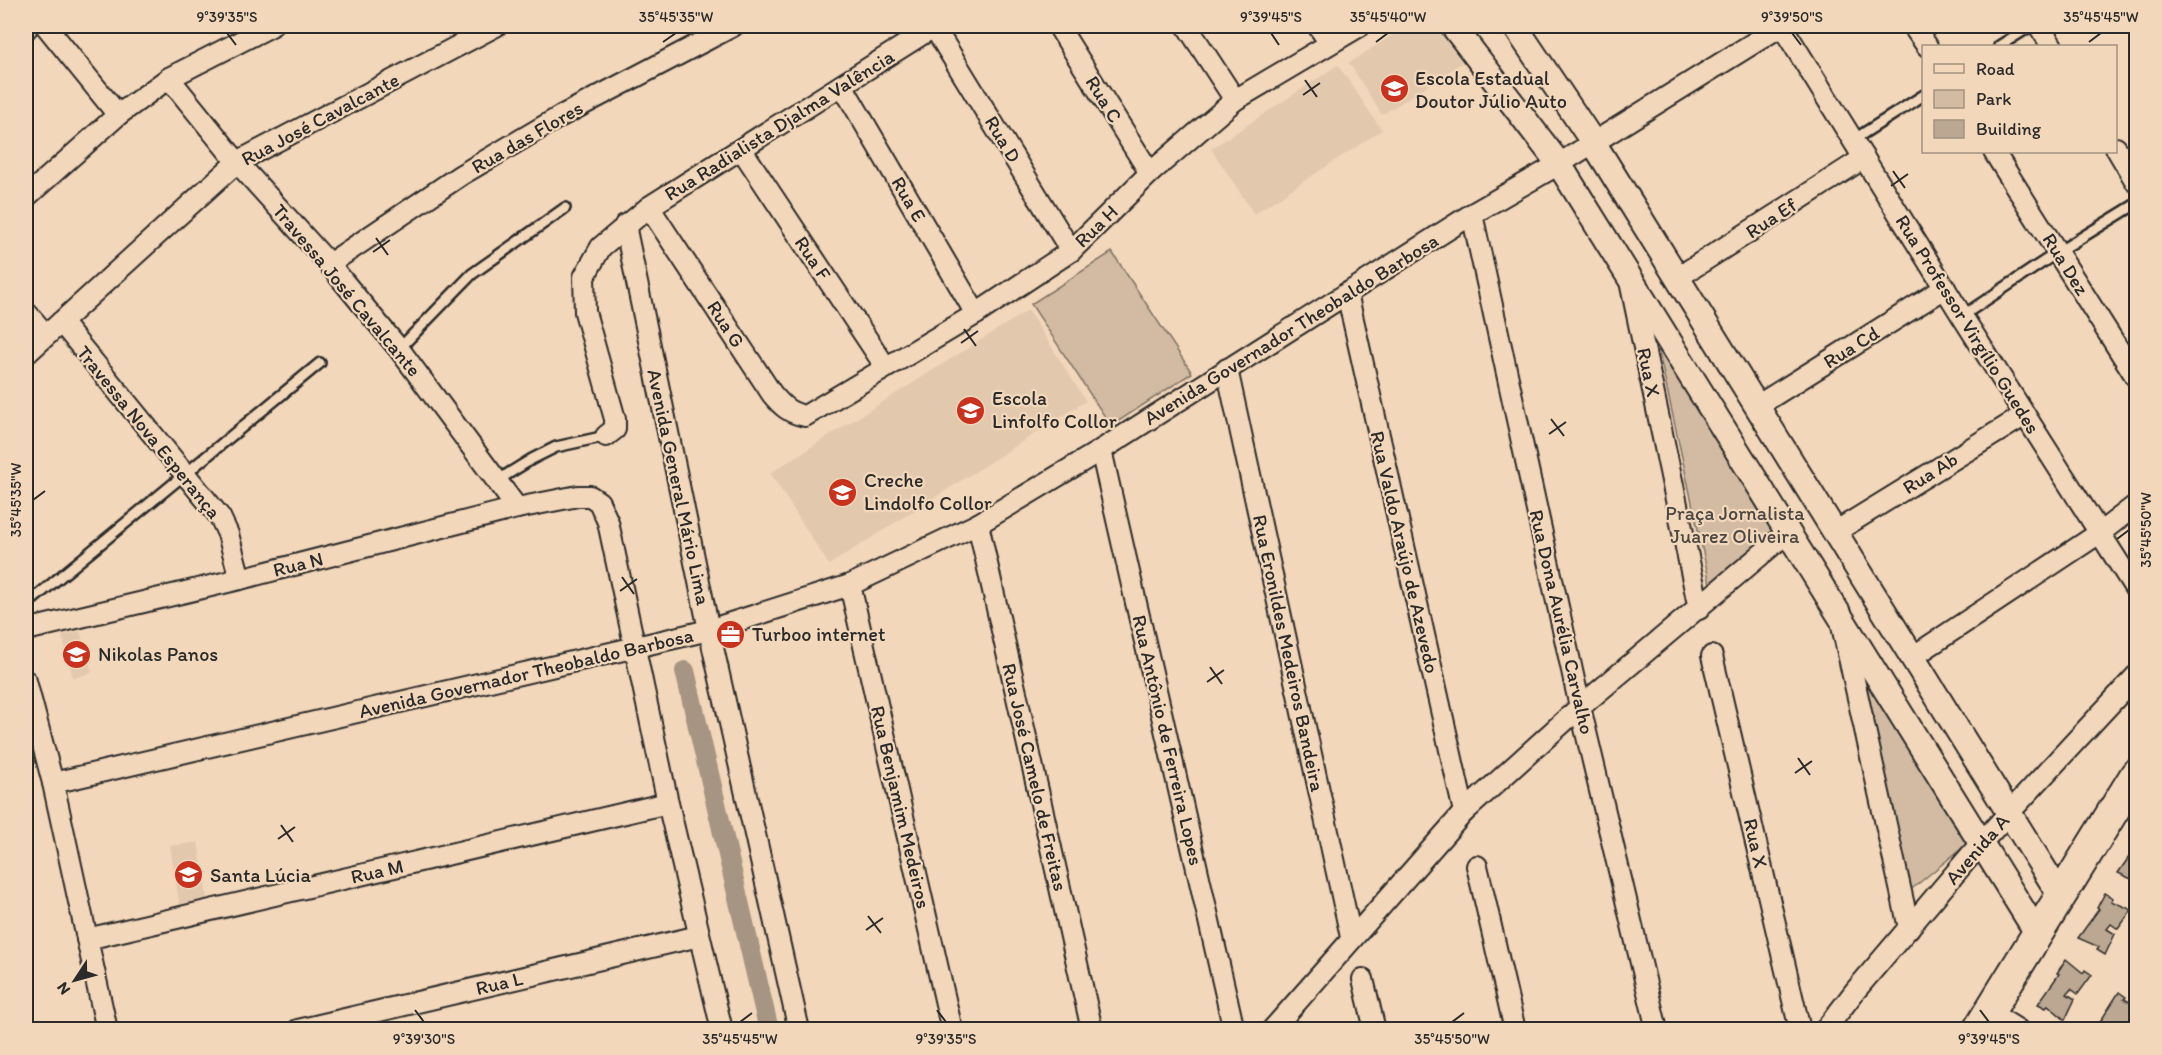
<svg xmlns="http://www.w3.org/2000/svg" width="2162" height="1055" font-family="Itim,sans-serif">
<rect width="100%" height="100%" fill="#f3d7ba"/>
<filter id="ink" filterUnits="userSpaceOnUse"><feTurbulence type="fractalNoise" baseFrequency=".0167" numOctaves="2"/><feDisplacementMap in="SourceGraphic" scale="12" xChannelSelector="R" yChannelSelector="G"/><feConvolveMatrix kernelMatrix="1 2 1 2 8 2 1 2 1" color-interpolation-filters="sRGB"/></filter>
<g filter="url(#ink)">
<g fill="#e2c9ae">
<polygon points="1406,26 1437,26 1462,63 1382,115 1349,63"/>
<polygon points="1338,65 1382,130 1254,214 1211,149"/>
<polygon points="1028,310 1086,401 829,565 770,473"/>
<polygon points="80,631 92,673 73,678 62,635"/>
<polygon points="198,842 208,903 180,908 170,846"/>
</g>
<g fill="#d2bba2" stroke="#7e7366" stroke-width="1.5">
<polygon points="1112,252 1192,373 1111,426 1031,304"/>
<polygon points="1650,312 1784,533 1712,593"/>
<polygon points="1854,645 1973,839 1908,892"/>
</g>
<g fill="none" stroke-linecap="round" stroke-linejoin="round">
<polyline stroke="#a69583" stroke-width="20" points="685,671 769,1030"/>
</g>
<g fill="#bba792" stroke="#2b2b2b" stroke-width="1.5">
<polygon points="2136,847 2136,881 2118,873"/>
<polygon points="2105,893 2113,898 2111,901 2132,910 2118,929 2111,924 2107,929 2115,934 2105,955 2097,950 2099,947 2078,938 2099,909 2097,908"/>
<polygon points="2066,959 2083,973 2085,970 2092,975 2078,994 2071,989 2067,994 2075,999 2065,1020 2048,1005 2046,1008 2038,1004 2059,974 2057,973"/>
<polygon points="2136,963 2136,975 2131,971"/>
<polygon points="2119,992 2126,997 2124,999 2136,1005 2136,1022 2131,1027 2124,1022 2120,1028 2123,1030 2095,1030"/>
</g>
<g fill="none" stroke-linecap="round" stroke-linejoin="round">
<defs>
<g id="service">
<polyline points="1999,46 2031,26"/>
<polyline points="1853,140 1924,95"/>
<polyline points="1962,316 2058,252 2136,204"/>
<polyline points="399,349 472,274 565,208"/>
<polyline points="498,480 532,459 556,447 606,436"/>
<polyline points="26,605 320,363"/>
</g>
<g id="minor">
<polyline points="46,26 118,115"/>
<polyline points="1058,26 1150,173"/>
<polyline points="1187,26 1235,100"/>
<polyline points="1318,26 1330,43"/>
<polyline points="1782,26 1962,316 2136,590"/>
<polyline points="1913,26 1927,46"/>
<polyline points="2039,26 2052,46"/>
<polyline points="934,27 1071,251"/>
<polyline points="26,29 28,26"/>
<polyline points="169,78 237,162 329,264 399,349 517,508"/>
<polyline points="842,85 976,314"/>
<polyline points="2116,148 2136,182"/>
<polyline points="742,150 885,366"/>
<polyline points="1994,152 2136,377"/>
<polyline points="26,197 118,115 169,78 271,26"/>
<path d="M 649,207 L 772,394 C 782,406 789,413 805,416 L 976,314 L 1071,251 L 1150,173 L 1235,100 L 1360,26"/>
<polyline points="1472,214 1580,707 1657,1030"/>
<polyline points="625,225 709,630 799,1030"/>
<polyline points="329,264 461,175 561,116 733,26"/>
<polyline points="1677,278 1864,158"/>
<polyline points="1631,286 1699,609"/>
<polyline points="1347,293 1464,812"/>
<polyline points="26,312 46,335"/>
<polyline points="61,322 220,517 228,534 240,579"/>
<polyline points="26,354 237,162 496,26"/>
<polyline points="1227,369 1351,937"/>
<polyline points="1757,406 1945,288"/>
<polyline points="606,436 615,429 615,419 585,312 584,277 601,247 649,207 935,26"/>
<polyline points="1101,450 1234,1030"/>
<polyline points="978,524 1092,1030"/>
<polyline points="1835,532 2025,415"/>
<polyline points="850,585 952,1030"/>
<polyline points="1842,626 1909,928"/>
<polyline points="26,630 240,579 517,508 578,496 590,496 599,502 608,522 668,803 722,1030"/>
<polyline points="1712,656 1800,1030"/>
<polyline points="1911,658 2101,532 2136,505"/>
<polyline points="26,681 53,783 107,1030"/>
<polyline points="53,783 709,630 850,585 978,524 1101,450 1472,214 1559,164 1781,26"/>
<polyline points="1477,866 1515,1030"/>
<polyline points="87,939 668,803"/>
<polyline points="1363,979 1375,1030"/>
<polyline points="1989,1012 2018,1030"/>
<polyline points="298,1030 699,936"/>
<polyline points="1272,1030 1464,812 1580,707 1788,532"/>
<polyline points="1825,1030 1855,991 1981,843 2136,676"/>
</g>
<g id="tertiary">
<polyline points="1453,26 1559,164 2037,933"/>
<polyline points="1515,26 1593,142 2060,895"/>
</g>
<polyline id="primary" points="1978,1030 2136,774"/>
</defs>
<use href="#service" stroke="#2b2b2b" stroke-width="14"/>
<use href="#minor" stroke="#2b2b2b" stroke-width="24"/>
<use href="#tertiary" stroke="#2b2b2b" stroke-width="28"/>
<use href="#primary" stroke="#2b2b2b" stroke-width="34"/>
<use href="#service" stroke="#f3d7ba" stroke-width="9"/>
<use href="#minor" stroke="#f3d7ba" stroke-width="20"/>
<use href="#tertiary" stroke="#f3d7ba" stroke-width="24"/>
<use href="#primary" stroke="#f3d7ba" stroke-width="30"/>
</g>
</g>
<path fill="none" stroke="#2b2b2b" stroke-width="2" d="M 227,33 L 236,45M 1271,33 L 1279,45M 1792,33 L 1801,45M 663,42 L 676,33M 1376,42 L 1388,33M 2089,42 L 2101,33M 1305,80 L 1317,97M 1303,95 L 1320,83M 1893,171 L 1905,188M 1891,186 L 1908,174M 376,238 L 388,255M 373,252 L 390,240M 964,329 L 976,346M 961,343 L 978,331M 1551,419 L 1564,436M 1549,434 L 1566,422M 33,500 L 45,491M 2117,539 L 2129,530M 622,577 L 634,594M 620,591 L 637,579M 1210,667 L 1222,684M 1207,682 L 1224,670M 1798,758 L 1810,775M 1795,773 L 1812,761M 281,825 L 293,842M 278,839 L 295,827M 868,916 L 881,933M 866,930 L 883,918M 415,1010 L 424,1022M 937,1010 L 946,1022M 1980,1010 L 1989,1022M 740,1022 L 752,1013M 1452,1022 L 1464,1013"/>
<defs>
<symbol id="school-disc" viewBox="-11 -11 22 22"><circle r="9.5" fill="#c8321e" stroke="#f3d7ba"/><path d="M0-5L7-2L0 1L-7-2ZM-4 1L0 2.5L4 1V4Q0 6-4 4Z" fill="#fff"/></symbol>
<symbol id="office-disc" viewBox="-11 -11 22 22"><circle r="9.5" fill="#c8321e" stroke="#f3d7ba"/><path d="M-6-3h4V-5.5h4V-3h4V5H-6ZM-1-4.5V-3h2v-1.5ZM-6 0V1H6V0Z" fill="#fff"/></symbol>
</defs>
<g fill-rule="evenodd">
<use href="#school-disc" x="1378" y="72" width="33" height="33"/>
<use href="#school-disc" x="954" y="394" width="33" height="33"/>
<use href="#school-disc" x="826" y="476" width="33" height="33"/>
<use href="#office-disc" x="714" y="618" width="33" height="33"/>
<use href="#school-disc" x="60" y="638" width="33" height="33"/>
<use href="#school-disc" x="172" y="858" width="33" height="33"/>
</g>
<g text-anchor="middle" stroke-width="4.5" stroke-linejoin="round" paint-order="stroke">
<g font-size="20" fill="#2b2b2b" stroke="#f3d7ba" text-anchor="start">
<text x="1415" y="85">Escola Estadual<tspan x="1415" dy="23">Doutor Júlio Auto</tspan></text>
<text x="992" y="405">Escola<tspan x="992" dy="23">Linfolfo Collor</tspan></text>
<text x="864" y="487">Creche<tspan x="864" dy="23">Lindolfo Collor</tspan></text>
<text x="752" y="641">Turboo internet</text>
<text x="98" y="661">Nikolas Panos</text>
<text x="210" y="882">Santa Lúcia</text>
</g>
<g font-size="20" fill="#2b2b2b" stroke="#f3d7ba">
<text transform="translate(1104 99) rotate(58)" y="7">Rua C</text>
<text transform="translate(320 119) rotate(-28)" y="7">Rua José Cavalcante</text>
<text transform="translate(779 125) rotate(-32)" y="7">Rua Radialista Djalma Valência</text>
<text transform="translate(527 137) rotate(-30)" y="7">Rua das Flores</text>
<text transform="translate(1003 139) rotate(59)" y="7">Rua D</text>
<text transform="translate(909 199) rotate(60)" y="7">Rua E</text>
<text transform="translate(1771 218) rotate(-33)" y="7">Rua Ef</text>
<text transform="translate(1096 226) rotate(-44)" y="7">Rua H</text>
<text transform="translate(813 258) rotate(56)" y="7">Rua F</text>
<text transform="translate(2066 264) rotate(58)" y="7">Rua Dez</text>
<text transform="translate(347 290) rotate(50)" y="7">Travessa José Cavalcante</text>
<text transform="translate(726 324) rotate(57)" y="7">Rua G</text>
<text transform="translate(1968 324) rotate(58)" y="7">Rua Professor Virgílio Guedes</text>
<text transform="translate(1291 329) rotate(-32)" y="7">Avenida Governador Theobaldo Barbosa</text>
<text transform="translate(1851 347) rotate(-32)" y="7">Rua Cd</text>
<text transform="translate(1649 372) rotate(78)" y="7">Rua X</text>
<text transform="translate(149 432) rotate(51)" y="7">Travessa Nova Esperança</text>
<text transform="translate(1930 473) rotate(-32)" y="7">Rua Ab</text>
<text transform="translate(679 487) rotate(78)" y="7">Avenida General Mário Lima</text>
<text transform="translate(1405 552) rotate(77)" y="7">Rua Valdo Araújo de Azevedo</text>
<text transform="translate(298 564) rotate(-14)" y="7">Rua N</text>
<text transform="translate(1562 622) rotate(77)" y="7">Rua Dona Aurélia Carvalho</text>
<text transform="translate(1289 653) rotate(78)" y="7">Rua Eronildes Medeiros Bandeira</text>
<text transform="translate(526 673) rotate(-13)" y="7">Avenida Governador Theobaldo Barbosa</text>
<text transform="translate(1168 740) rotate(77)" y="7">Rua Antônio de Ferreira Lopes</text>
<text transform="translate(1035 777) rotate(77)" y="7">Rua José Camelo de Freitas</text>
<text transform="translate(901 807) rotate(77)" y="7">Rua Benjamim Medeiros</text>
<text transform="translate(1756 843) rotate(77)" y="7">Rua X</text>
<text transform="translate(1977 849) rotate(-49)" y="7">Avenida A</text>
<text transform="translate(377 871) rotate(-13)" y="7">Rua M</text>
<text transform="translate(499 983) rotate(-13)" y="7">Rua L</text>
</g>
<g font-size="20" fill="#4c4843" stroke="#f3d7ba">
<text x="1735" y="520">Praça Jornalista<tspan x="1735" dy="23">Juarez Oliveira</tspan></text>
</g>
</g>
<rect width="2162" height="1055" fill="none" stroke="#f3d7ba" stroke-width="66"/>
<rect x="1922" y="45" width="195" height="108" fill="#f3d7ba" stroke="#a39281" stroke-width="1.5"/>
<rect x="1934" y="64" width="30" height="9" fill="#f3d7ba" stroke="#a39281" stroke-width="1.5"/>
<text x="1976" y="75" font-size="18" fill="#2b2b2b">Road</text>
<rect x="1934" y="90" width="30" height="18" fill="#d2bba2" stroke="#a39281" stroke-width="1.5"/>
<text x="1976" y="105" font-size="18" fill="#2b2b2b">Park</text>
<rect x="1934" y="120" width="30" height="18" fill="#bba792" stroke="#a39281" stroke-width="1.5"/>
<text x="1976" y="135" font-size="18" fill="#2b2b2b">Building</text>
<g transform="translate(75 980) rotate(234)" stroke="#f3d7ba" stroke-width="4.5" paint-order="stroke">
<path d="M0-4.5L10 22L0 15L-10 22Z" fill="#2b2b2b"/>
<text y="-9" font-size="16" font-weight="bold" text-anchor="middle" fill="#2b2b2b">N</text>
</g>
<rect x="33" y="33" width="2096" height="989" fill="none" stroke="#2b2b2b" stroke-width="2"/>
<g font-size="15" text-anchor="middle" fill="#2b2b2b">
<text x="227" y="22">9°39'35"S</text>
<text x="676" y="22">35°45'35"W</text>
<text x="1271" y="22">9°39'45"S</text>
<text x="1388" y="22">35°45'40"W</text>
<text x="1792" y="22">9°39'50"S</text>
<text x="2101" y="22">35°45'45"W</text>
<text transform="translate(16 500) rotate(-90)" y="5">35°45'35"W</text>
<text transform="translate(2146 530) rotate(-90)" y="5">35°45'50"W</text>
<text x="424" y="1044">9°39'30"S</text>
<text x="740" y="1044">35°45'45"W</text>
<text x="946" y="1044">9°39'35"S</text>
<text x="1452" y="1044">35°45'50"W</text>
<text x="1989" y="1044">9°39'45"S</text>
</g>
</svg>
